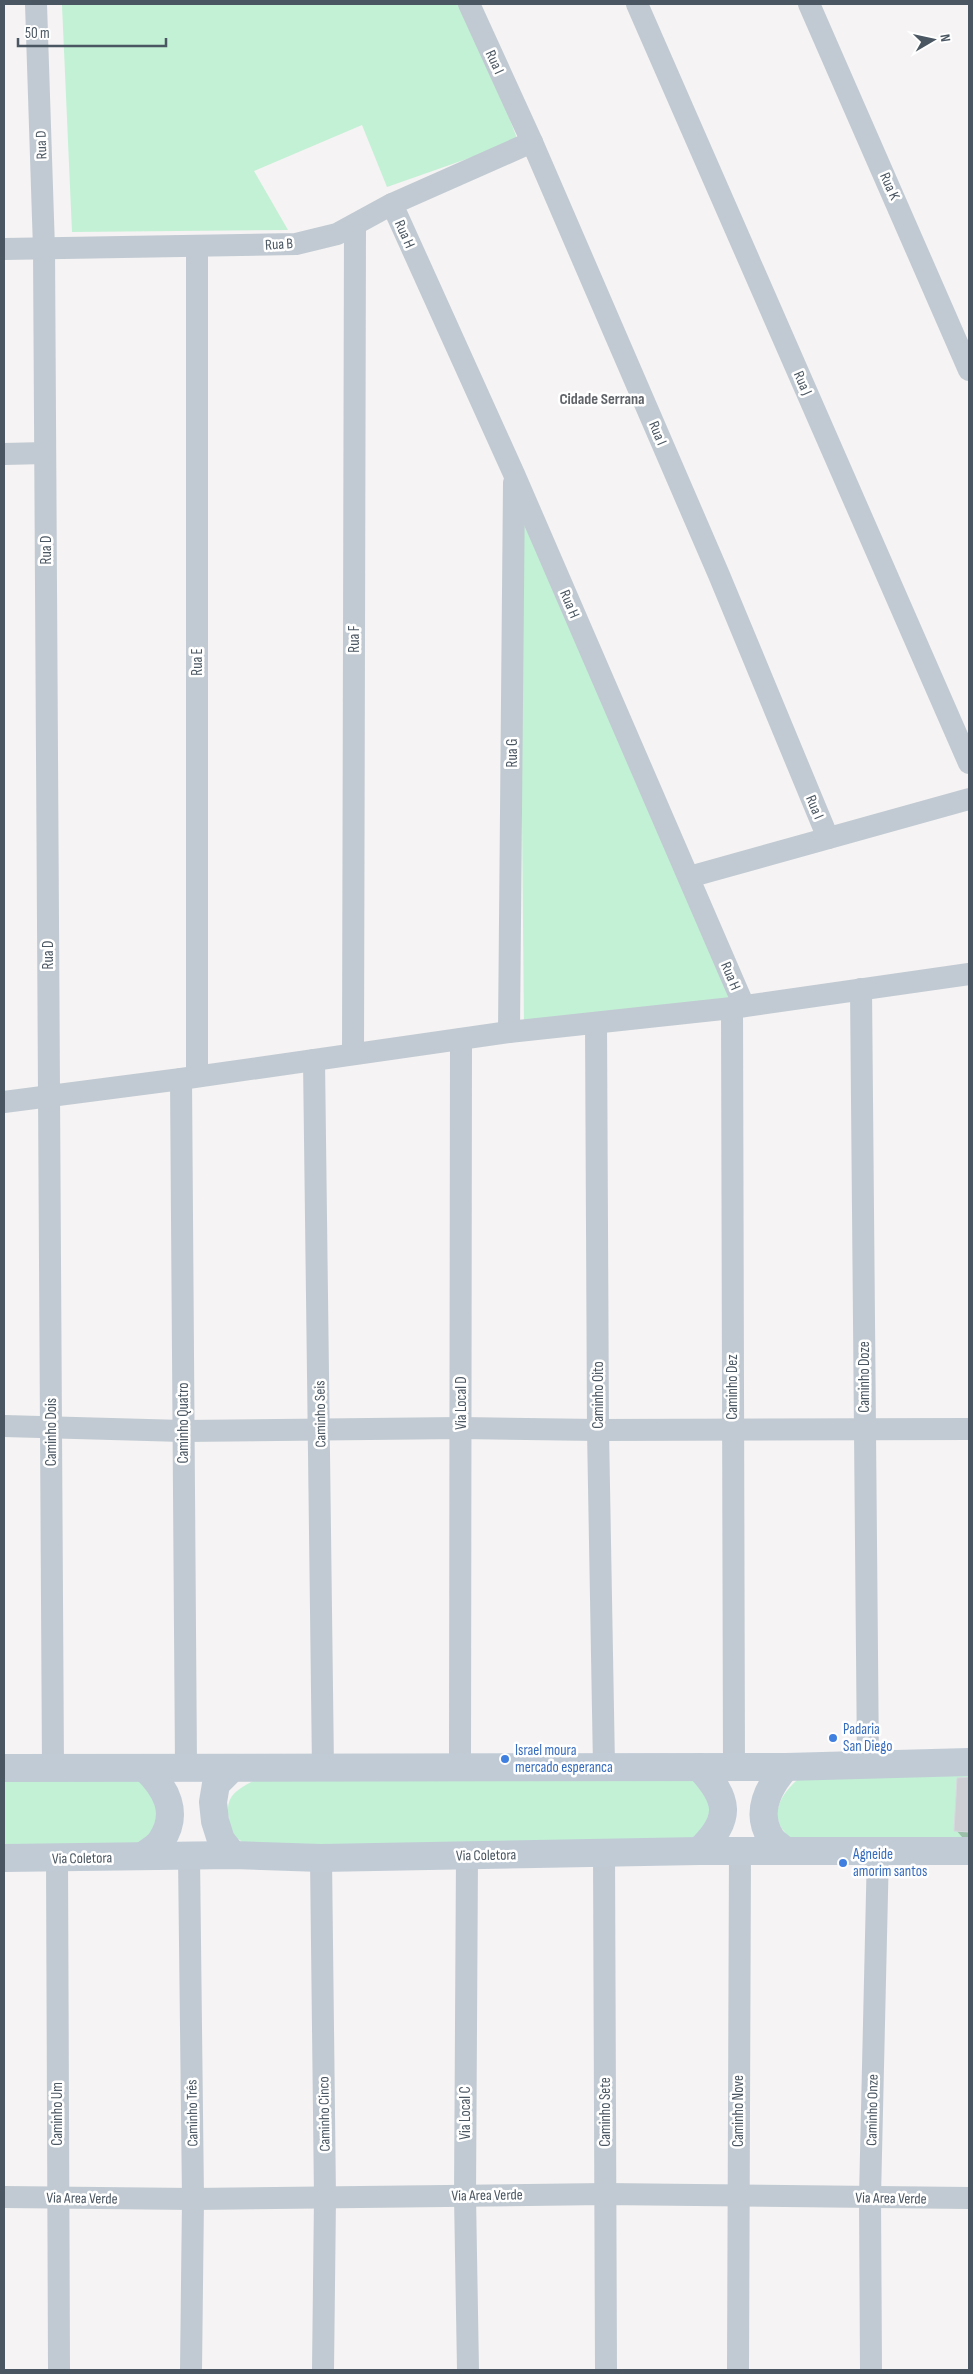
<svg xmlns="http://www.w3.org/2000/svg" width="973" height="2374" font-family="'Sofia Sans Condensed',sans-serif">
<rect width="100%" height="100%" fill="#f5f3f3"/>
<g fill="#c3f1d5">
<polygon points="73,4 466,4 518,141 387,187 362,125 254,171 288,230 72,232 62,5"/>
<polygon points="519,504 737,1002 524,1027"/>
<path d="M 969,1771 L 969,1840 L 793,1840 C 767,1820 777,1798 798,1779 Z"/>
<path d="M 689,1774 L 716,1811 L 688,1845 L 247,1845 L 232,1835 C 224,1800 226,1795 257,1779 Z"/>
<polygon points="140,1778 152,1789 161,1821 143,1847 4,1848 4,1779"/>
</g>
<polygon fill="#0003" points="958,1779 969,1779 969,1838 963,1838 956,1830"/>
<polygon fill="#cdcfd5" stroke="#d7d9de" points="969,1777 969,1832 954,1831 957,1778"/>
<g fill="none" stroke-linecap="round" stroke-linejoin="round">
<g stroke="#c1cad2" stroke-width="22">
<polyline points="36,4 44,249 53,1768"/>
<polyline points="469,4 532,142 719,575 828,838"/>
<polyline points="637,4 969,763"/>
<polyline points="809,4 969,370"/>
<polyline points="392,204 514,474 744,1006"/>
<polyline points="4,249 296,244 337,234 392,204 532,142"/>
<polyline points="4,454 45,453"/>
<polyline points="689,877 969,799"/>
<polyline points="861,989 868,1764"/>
<polyline points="732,1008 734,1767"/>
<polyline points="596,1024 598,1430 604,1766"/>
<polyline points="509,1032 514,483"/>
<polyline points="353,1054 355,225"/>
<polyline points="314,1060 323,1768"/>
<polyline points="197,1076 197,248"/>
<polyline points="181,1079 186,1767"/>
<polyline points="4,1102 181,1079 509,1032 732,1008 969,974"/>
<polyline points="4,1426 183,1431 461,1428 598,1430 969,1429"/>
<polyline points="460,1767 461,1039"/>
<polyline points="604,1853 606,2370"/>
<polyline points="189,1856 193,2199 191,2370"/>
<polyline points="467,1856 465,2196 468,2370"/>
<polyline points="321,1858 325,2198 323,2370"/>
<polyline points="57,1859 59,2370"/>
<polyline points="4,2197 193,2199 605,2194 969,2198"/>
<polyline points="738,2370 740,1851"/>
<polyline points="871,2370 870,2197 878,1850"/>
</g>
<g stroke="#c1cbd6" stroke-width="28">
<path d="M 699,1767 C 729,1799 733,1819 699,1851"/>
<polyline points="4,1768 786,1767 969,1762"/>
<polyline points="231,1769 216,1784 213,1802 215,1821 221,1840 233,1855"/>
<path d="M 786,1851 C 781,1847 774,1843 771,1838 C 754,1812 769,1786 786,1767"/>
<path d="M 143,1856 C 148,1852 157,1847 161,1841 C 180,1813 166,1788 145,1768"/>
<polyline points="4,1858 233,1855 321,1858 699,1851 969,1851"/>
</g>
</g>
<g fill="#3f7fe0" stroke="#fff" stroke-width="2">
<circle cx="833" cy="1738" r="5"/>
<circle cx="505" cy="1759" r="5"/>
<circle cx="843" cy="1863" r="5"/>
</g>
<g text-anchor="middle" stroke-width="5" stroke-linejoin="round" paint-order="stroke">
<g font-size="15" fill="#4a5661" stroke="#fff">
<text transform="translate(495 62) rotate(65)" y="5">Rua I</text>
<text transform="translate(41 145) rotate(-92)" y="5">Rua D</text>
<text transform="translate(890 186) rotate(66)" y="5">Rua K</text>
<text transform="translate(405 234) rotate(66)" y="5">Rua H</text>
<text transform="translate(279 244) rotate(-3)" y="5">Rua B</text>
<text transform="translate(803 383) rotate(66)" y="5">Rua J</text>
<text transform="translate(658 433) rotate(67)" y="5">Rua I</text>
<text transform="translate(46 550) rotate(-90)" y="5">Rua D</text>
<text transform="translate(570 604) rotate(67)" y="5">Rua H</text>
<text transform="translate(354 639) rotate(-90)" y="5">Rua F</text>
<text transform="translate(197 662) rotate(-90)" y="5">Rua E</text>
<text transform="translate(512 753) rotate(-90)" y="5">Rua G</text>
<text transform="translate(815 807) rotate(67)" y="5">Rua I</text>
<text transform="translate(48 955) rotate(-90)" y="5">Rua D</text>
<text transform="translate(731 976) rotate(67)" y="5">Rua H</text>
<text transform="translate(864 1377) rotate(-90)" y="5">Caminho Doze</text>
<text transform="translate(732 1387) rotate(-90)" y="5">Caminho Dez</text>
<text transform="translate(598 1395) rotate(-90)" y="5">Caminho Oito</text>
<text transform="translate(461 1403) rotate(-90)" y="5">Via Local D</text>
<text transform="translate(320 1414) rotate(-91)" y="5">Caminho Seis</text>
<text transform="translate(183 1423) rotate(-90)" y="5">Caminho Quatro</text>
<text transform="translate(51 1432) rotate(-90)" y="5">Caminho Dois</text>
<text transform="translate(486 1855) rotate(-1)" y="5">Via Coletora</text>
<text transform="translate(82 1858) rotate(-1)" y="5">Via Coletora</text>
<text transform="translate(872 2110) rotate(-89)" y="5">Caminho Onze</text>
<text transform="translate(738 2111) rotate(-90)" y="5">Caminho Nove</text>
<text transform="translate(605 2112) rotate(-90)" y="5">Caminho Sete</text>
<text transform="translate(192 2113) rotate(-91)" y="5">Caminho Três</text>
<text transform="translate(465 2113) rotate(-90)" y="5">Via Local C</text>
<text transform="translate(57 2114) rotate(-90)" y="5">Caminho Um</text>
<text transform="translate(324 2114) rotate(-91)" y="5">Caminho Cinco</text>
<text transform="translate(487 2195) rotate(-1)" y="5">Via Area Verde</text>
<text transform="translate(82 2198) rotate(1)" y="5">Via Area Verde</text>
<text transform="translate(891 2198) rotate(1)" y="5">Via Area Verde</text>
</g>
<g font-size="15" fill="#366cbe" stroke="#fff" text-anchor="start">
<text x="843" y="1734">Padaria<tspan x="843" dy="17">San Diego</tspan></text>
<text x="515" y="1755">Israel moura<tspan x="515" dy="17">mercado esperanca</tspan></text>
<text x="853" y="1859">Agneide<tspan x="853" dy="17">amorim santos</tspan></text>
</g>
<g font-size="16" font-weight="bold" fill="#5f6368" stroke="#fff">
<text x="602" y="404">Cidade Serrana</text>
</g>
</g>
<rect width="973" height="2374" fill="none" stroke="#4a5661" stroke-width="10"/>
<g transform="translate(933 40) rotate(81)" stroke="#ffffff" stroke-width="4" paint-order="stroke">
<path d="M0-4L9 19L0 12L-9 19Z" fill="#4a5661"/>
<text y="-8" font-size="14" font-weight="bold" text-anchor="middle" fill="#4a5661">N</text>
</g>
<path d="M18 38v8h148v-8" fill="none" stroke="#4a5661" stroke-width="2.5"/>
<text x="25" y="38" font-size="15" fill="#4a5661" stroke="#ffffff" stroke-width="4" paint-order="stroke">50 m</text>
</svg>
